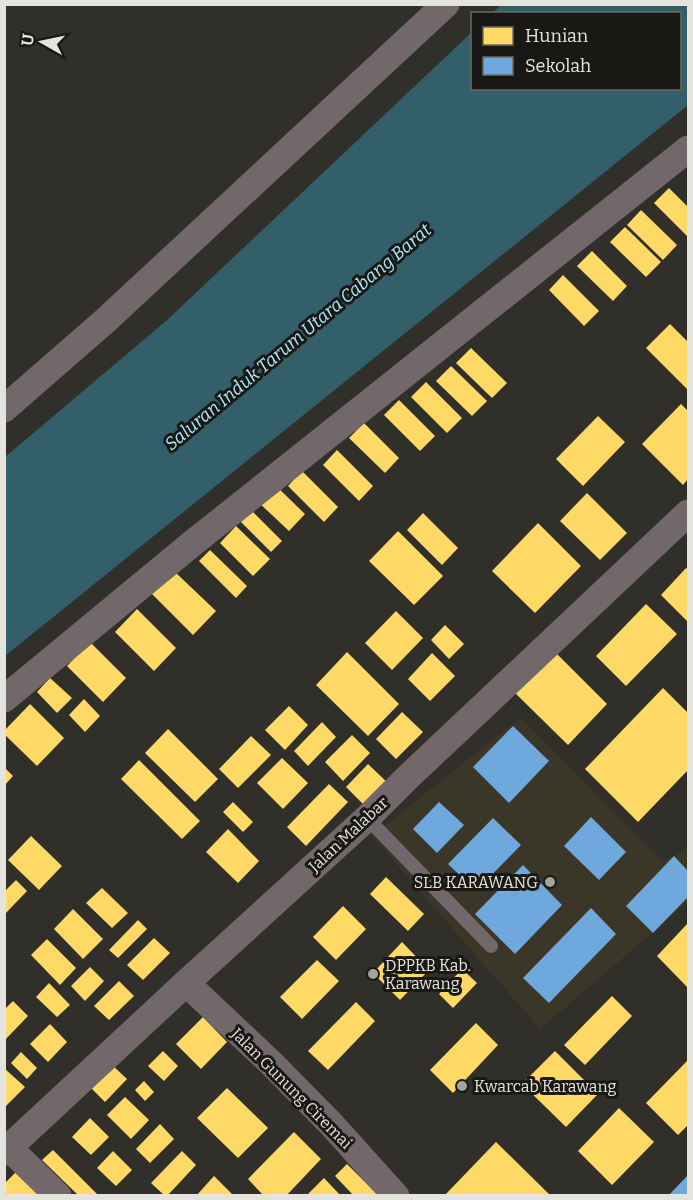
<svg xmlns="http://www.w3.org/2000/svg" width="693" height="1200" font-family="Bitter,serif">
<rect width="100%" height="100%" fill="#302f2a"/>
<polygon fill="#3b3728" points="520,718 663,862 688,847 688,902 540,1029 372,836"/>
<polygon fill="#335f6b" points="501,5 688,5 688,105 5,656 5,457 166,321 472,32 472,88 680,88 680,14 492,13"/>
<g fill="#ffd966">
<polygon points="669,188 688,207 688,237 654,203"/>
<polygon points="641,210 677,245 663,260 627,225"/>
<polygon points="625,227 661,262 646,277 610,242"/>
<polygon points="592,251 627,286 613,301 577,266"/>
<polygon points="563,275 599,311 584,326 549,290"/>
<polygon points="670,324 688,342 688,390 646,348"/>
<polygon points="471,348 507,383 492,398 456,363"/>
<polygon points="451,366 487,401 472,416 436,381"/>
<polygon points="426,382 462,418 447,433 411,397"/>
<polygon points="399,400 435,436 420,451 384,415"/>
<polygon points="681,404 688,411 688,479 683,485 642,444"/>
<polygon points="598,416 625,442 583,486 556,459"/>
<polygon points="364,423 399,458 385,473 349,438"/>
<polygon points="337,450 373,486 359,501 323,465"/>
<polygon points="302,471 338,507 324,522 288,486"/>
<polygon points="273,483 305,514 289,531 256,500"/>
<polygon points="587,493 627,533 600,560 560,521"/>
<polygon points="252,511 282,541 271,552 241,522"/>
<polygon points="423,513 458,548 442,565 407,530"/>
<polygon points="538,523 581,566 535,613 492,571"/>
<polygon points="236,526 270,559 253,576 220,543"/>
<polygon points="398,531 443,576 414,605 369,561"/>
<polygon points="210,550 247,586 236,598 199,561"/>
<polygon points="686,568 688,570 688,622 661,595"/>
<polygon points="174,571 216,611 193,635 152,594"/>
<polygon points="646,604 677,634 626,686 596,656"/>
<polygon points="137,609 176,648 154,671 115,632"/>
<polygon points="396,611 423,638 392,670 365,643"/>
<polygon points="445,625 464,644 449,659 431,640"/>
<polygon points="90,642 126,678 103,702 67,666"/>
<polygon points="550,647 607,704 568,745 510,688"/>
<polygon points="347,652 399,704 368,736 316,685"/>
<polygon points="432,653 455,676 430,701 408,679"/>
<polygon points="50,678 72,698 57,713 37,692"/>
<polygon points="663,688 688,713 688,770 638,822 585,769"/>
<polygon points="84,699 100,716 85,732 69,715"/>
<polygon points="30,704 64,738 37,766 4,734 4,731"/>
<polygon points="289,706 308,725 285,750 265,730"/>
<polygon points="402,712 423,732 396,759 376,739"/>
<polygon points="322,722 336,737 308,766 294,751"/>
<polygon points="168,729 218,779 195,802 145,753"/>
<polygon points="352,735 370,753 343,781 325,762"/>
<polygon points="251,736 271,755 238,788 219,769"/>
<polygon points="282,758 308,783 283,809 257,783"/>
<polygon points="139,760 200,821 182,839 121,779"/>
<polygon points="368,764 391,786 368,809 346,787"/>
<polygon points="4,767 13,776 4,786"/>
<polygon points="329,784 348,802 306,846 287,827"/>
<polygon points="233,802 253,822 243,832 223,812"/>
<polygon points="228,829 259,861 238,883 206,852"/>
<polygon points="31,836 62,866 39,890 8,860"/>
<polygon points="386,877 424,914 408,931 370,894"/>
<polygon points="16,880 27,891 4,915 4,892"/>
<polygon points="102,888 128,913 112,928 86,903"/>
<polygon points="343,906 366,929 336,960 313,937"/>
<polygon points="73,909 103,939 83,959 54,929"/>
<polygon points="138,920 147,929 118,958 109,950"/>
<polygon points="688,923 688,988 657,956"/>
<polygon points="154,938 170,953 143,980 127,965"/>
<polygon points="47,939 76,968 60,985 31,955"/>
<polygon points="402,942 429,970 400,1000 373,973"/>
<polygon points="317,960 339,981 302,1019 280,997"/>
<polygon points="90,967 104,981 85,1001 71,986"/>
<polygon points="462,969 477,983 453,1008 439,994"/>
<polygon points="119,981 134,996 109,1020 94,1006"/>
<polygon points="49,983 70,1005 57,1017 36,997"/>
<polygon points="612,996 632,1016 585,1065 564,1045"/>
<polygon points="13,1001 28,1016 4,1041 4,1010"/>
<polygon points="356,1002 375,1021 328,1070 308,1051"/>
<polygon points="203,1017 227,1042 201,1069 176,1044"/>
<polygon points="476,1023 498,1045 453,1093 430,1070"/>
<polygon points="50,1024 67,1042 48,1062 30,1044"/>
<polygon points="163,1051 178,1066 164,1081 148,1066"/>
<polygon points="555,1051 598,1094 566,1127 522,1084"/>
<polygon points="21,1052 37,1068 27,1079 11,1063"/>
<polygon points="688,1060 688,1125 678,1135 646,1103"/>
<polygon points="110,1063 127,1079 105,1102 88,1085"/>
<polygon points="4,1068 25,1087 4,1108"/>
<polygon points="144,1081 154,1092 145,1101 135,1090"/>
<polygon points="227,1088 268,1128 238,1158 197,1118"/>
<polygon points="125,1097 149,1120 131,1139 107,1115"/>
<polygon points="619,1108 654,1142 612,1185 578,1151"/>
<polygon points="90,1118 109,1137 91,1155 72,1137"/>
<polygon points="160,1124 174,1139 150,1163 136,1149"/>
<polygon points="294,1132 321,1159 286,1196 264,1196 248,1179"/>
<polygon points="496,1142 551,1196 444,1196"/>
<polygon points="53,1150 99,1196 79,1196 42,1160"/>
<polygon points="113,1151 132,1170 116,1186 97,1168"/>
<polygon points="182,1151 196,1165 167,1196 165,1196 151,1183"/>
<polygon points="347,1164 379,1196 354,1196 335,1176"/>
<polygon points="20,1168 48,1196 4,1196 4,1184"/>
<polygon points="214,1176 234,1196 196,1196"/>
<polygon points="324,1178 341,1196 309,1196 308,1194"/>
</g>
<g fill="#6fa8dc">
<polygon points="513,726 549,761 509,803 473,767"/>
<polygon points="439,802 464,825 437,853 413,829"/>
<polygon points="591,817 626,852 599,880 564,846"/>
<polygon points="493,818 521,845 476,891 448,864"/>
<polygon points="674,856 688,871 688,897 653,933 626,906"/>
<polygon points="523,865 562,905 515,954 475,914"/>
<polygon points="591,908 616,934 549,1003 523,978"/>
<polygon points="688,1175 688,1196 668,1196"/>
</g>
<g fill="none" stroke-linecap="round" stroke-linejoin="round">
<polyline stroke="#72676a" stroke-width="14" points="367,818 491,946"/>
<g stroke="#72676a" stroke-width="27">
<polyline points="4,409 106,320 446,4"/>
<polyline points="4,699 194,542 688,149"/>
<polyline points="186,983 271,1063 332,1125 396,1196"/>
<polyline points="9,1148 58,1196"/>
<polyline points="4,1152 186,983 367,818 407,778 688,513"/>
</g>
</g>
<g fill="#a6a49e" stroke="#191814" stroke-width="2">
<circle cx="550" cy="882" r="6"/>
<circle cx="373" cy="974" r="6"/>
<circle cx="462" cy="1086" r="6"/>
</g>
<g text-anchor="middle" stroke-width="6" stroke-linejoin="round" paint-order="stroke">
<g font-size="16" fill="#e5e3dd" stroke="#191814">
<text transform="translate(348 834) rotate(-43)" y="6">Jalan Malabar</text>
<text transform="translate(292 1088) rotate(45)" y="6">Jalan Gunung Ciremai</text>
</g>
<g font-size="16" fill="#e5e3dd" stroke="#191814" text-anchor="start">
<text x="538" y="888" text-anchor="end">SLB KARAWANG</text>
<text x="385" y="971">DPPKB Kab.<tspan x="385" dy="18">Karawang</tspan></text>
<text x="474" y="1092">Kwarcab Karawang</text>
</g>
<g font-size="18" font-style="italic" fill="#abebff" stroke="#191814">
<text transform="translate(298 337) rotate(-40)" y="6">Saluran Induk Tarum Utara Cabang Barat</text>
</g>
</g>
<rect width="693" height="1200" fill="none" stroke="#e5e3dd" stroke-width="12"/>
<rect x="471" y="12" width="210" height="78" fill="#191814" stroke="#6b6964" stroke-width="1.5"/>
<rect x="483" y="27" width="30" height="18" fill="#ffd966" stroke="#6b6964" stroke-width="1.5"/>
<text x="525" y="42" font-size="18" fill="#e5e3dd">Hunian</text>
<rect x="483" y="57" width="30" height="18" fill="#6fa8dc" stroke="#6b6964" stroke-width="1.5"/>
<text x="525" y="72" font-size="18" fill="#e5e3dd">Sekolah</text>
<g transform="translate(42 42) rotate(279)" stroke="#191814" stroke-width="4.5" paint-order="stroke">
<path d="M0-4.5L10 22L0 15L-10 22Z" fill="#e5e3dd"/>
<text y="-9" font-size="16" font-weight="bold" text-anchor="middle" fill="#e5e3dd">U</text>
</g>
</svg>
